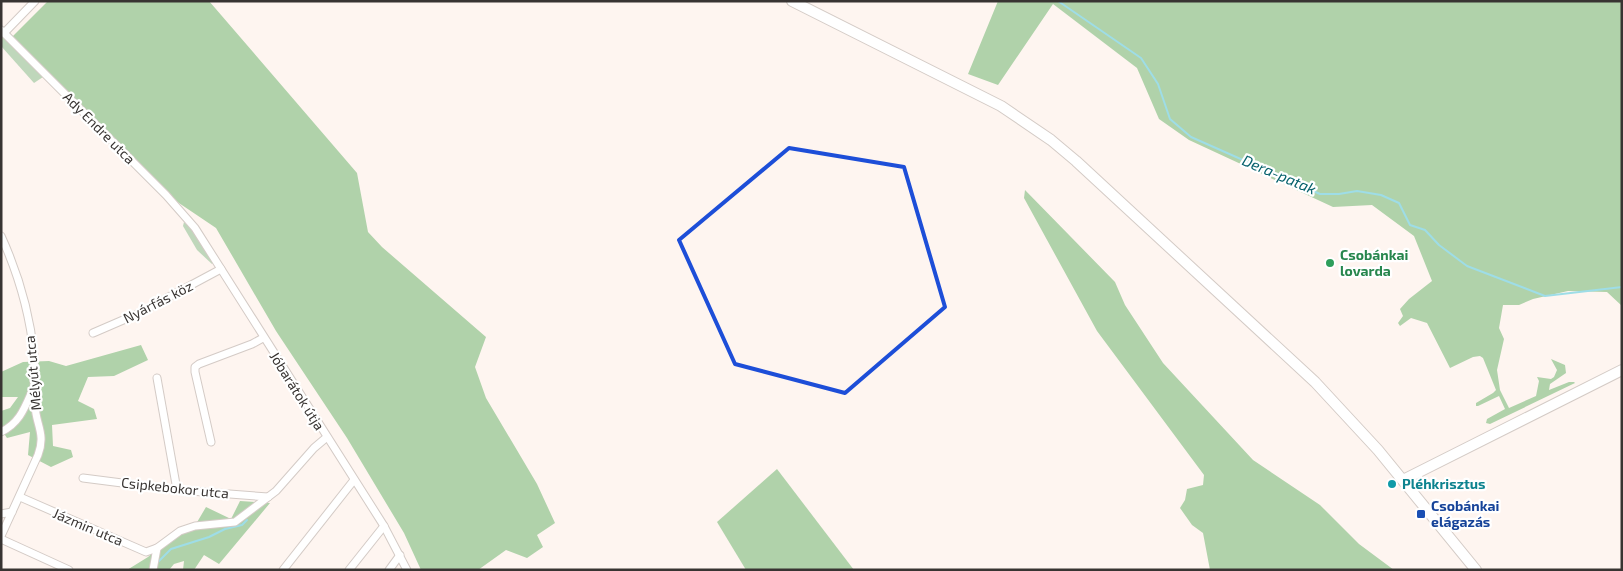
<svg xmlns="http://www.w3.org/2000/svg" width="1623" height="571" font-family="'Exo 2',sans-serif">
<rect width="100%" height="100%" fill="#fef5f0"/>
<g fill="#bfd7bb">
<polygon points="1,35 43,77 34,83 1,46"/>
<polygon points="184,222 195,233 213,263 212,264 197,250 183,226"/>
</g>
<g fill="#b0d2aa">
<polygon points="48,1 209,1 357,173 368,232 382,247 486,337 475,367 486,398 537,484 555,523 537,535 543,547 527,558 506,550 478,570 421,570 404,533 347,438 276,331 216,228 167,195 11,38"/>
<polygon points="998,1 1622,1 1622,306 1607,292 1568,291 1533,299 1519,305 1503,305 1499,328 1504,339 1497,370 1500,390 1509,408 1536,396 1539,381 1537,377 1551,379 1554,377 1557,370 1551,359 1565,365 1566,373 1550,384 1549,390 1569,382 1574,382 1575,383 1490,424 1486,423 1487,419 1505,409 1499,396 1478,406 1476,406 1476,403 1493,393 1496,390 1483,358 1480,356 1473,357 1450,368 1427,323 1411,318 1400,326 1398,323 1403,316 1400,309 1409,299 1432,281 1414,236 1372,205 1333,207 1189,140 1159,119 1137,68 1053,4 998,85 968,74"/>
<polygon points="1025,190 1115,282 1125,305 1163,363 1253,460 1320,505 1359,544 1394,570 1210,570 1203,533 1192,525 1180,508 1185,500 1187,489 1203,485 1204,475 1097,331 1024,198"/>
<polygon points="141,345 148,360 114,376 88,377 78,401 94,409 97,419 52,425 53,446 71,450 73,457 51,467 28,455 30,432 7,438 1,429 1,411 10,408 18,397 1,397 1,372 23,362 49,361 66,366"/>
<polygon points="777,469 854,570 746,570 717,522"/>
<polygon points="240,501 270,503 219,564 204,555 194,570 183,570 184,561 174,564 169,570 127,570 148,557 175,533 196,524 206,507 231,519"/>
</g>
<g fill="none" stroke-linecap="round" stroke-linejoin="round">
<g stroke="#9edde7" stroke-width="2">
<polyline points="1058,1 1141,58 1158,84 1170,119 1191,137 1320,194 1339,194 1357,191 1381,195 1399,203 1410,225 1425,230 1439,245 1467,266 1545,296 1622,287"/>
<polyline points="157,563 171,549 209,537 225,529 242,525 247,520"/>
</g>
<defs>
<g id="minor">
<polyline points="1,30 166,195 195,228 384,526 407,570"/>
<polyline points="4,33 35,1"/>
<path d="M 1,236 C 18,273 30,315 34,355 C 35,372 33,389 35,406 C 36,425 46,434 38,455 L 1,536"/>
<polyline points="93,333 137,314 221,269"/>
<polyline points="157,378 177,490"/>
<path d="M 1,432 C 20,423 25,407 33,389"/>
<polyline points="211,442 195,372 195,367 199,364 252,344 263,338"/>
<polyline points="83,478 177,490 268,497"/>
<polyline points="20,497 146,552 157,548 180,531 195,526 235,522 276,491 314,448 327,437"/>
<polyline points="1,514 12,512"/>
<polyline points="1,539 69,570"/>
<polyline points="153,570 157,548"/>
<polyline points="283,570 354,480"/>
<polyline points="349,570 384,526"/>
<polyline points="389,570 400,555"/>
</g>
<g id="secondary">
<polyline points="792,1 1001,106 1051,140 1076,161 1315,382 1378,450 1476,570"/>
<polyline points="1403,480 1622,370"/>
</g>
</defs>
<use href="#minor" stroke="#d4cbc6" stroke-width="9"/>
<use href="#secondary" stroke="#d4cbc6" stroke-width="12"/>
<use href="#minor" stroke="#fff" stroke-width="7"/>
<use href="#secondary" stroke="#fff" stroke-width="10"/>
</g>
<path fill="none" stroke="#1d4ed8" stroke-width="4" stroke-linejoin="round" d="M 789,148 L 904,167 L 945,307 L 845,393 L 735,364 L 679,240 Z"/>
<circle fill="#2e9e5b" stroke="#fff" stroke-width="2" cx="1330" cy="263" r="5"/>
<circle fill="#0f9aa8" stroke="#fff" stroke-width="2" cx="1392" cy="484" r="5"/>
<rect fill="#1a4fb4" stroke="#fff" stroke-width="2" x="1416" y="509" width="10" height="10" rx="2.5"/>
<g text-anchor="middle" stroke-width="4.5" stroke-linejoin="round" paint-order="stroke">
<g font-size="14" fill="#383432" stroke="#fff">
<text transform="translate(99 128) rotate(45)" y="5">Ady Endre utca</text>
<text transform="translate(158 302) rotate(-27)" y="5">Nyárfás köz</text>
<text transform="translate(33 373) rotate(-95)" y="5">Mélyút utca</text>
<text transform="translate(297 391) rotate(58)" y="5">Jóbarátok útja</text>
<text transform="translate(175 488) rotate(6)" y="5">Csipkebokor utca</text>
<text transform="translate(88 527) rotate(23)" y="5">Jázmin utca</text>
</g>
<g font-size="14" font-weight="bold" fill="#27864d" stroke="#fff" text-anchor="start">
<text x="1340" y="260">Csobánkai<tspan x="1340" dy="16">lovarda</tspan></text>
</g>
<g font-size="14" font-weight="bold" fill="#0d838f" stroke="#fff" text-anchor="start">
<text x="1402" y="489">Pléhkrisztus</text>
</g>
<g font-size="14" font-weight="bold" fill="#164399" stroke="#fff" text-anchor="start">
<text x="1431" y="511">Csobánkai<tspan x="1431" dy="16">elágazás</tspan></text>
</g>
<g font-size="15" font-style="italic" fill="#06616c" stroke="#fff">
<text transform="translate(1279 175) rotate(23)" y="5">Dera-patak</text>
</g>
</g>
<rect width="1623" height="571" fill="none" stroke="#383432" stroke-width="5"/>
</svg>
